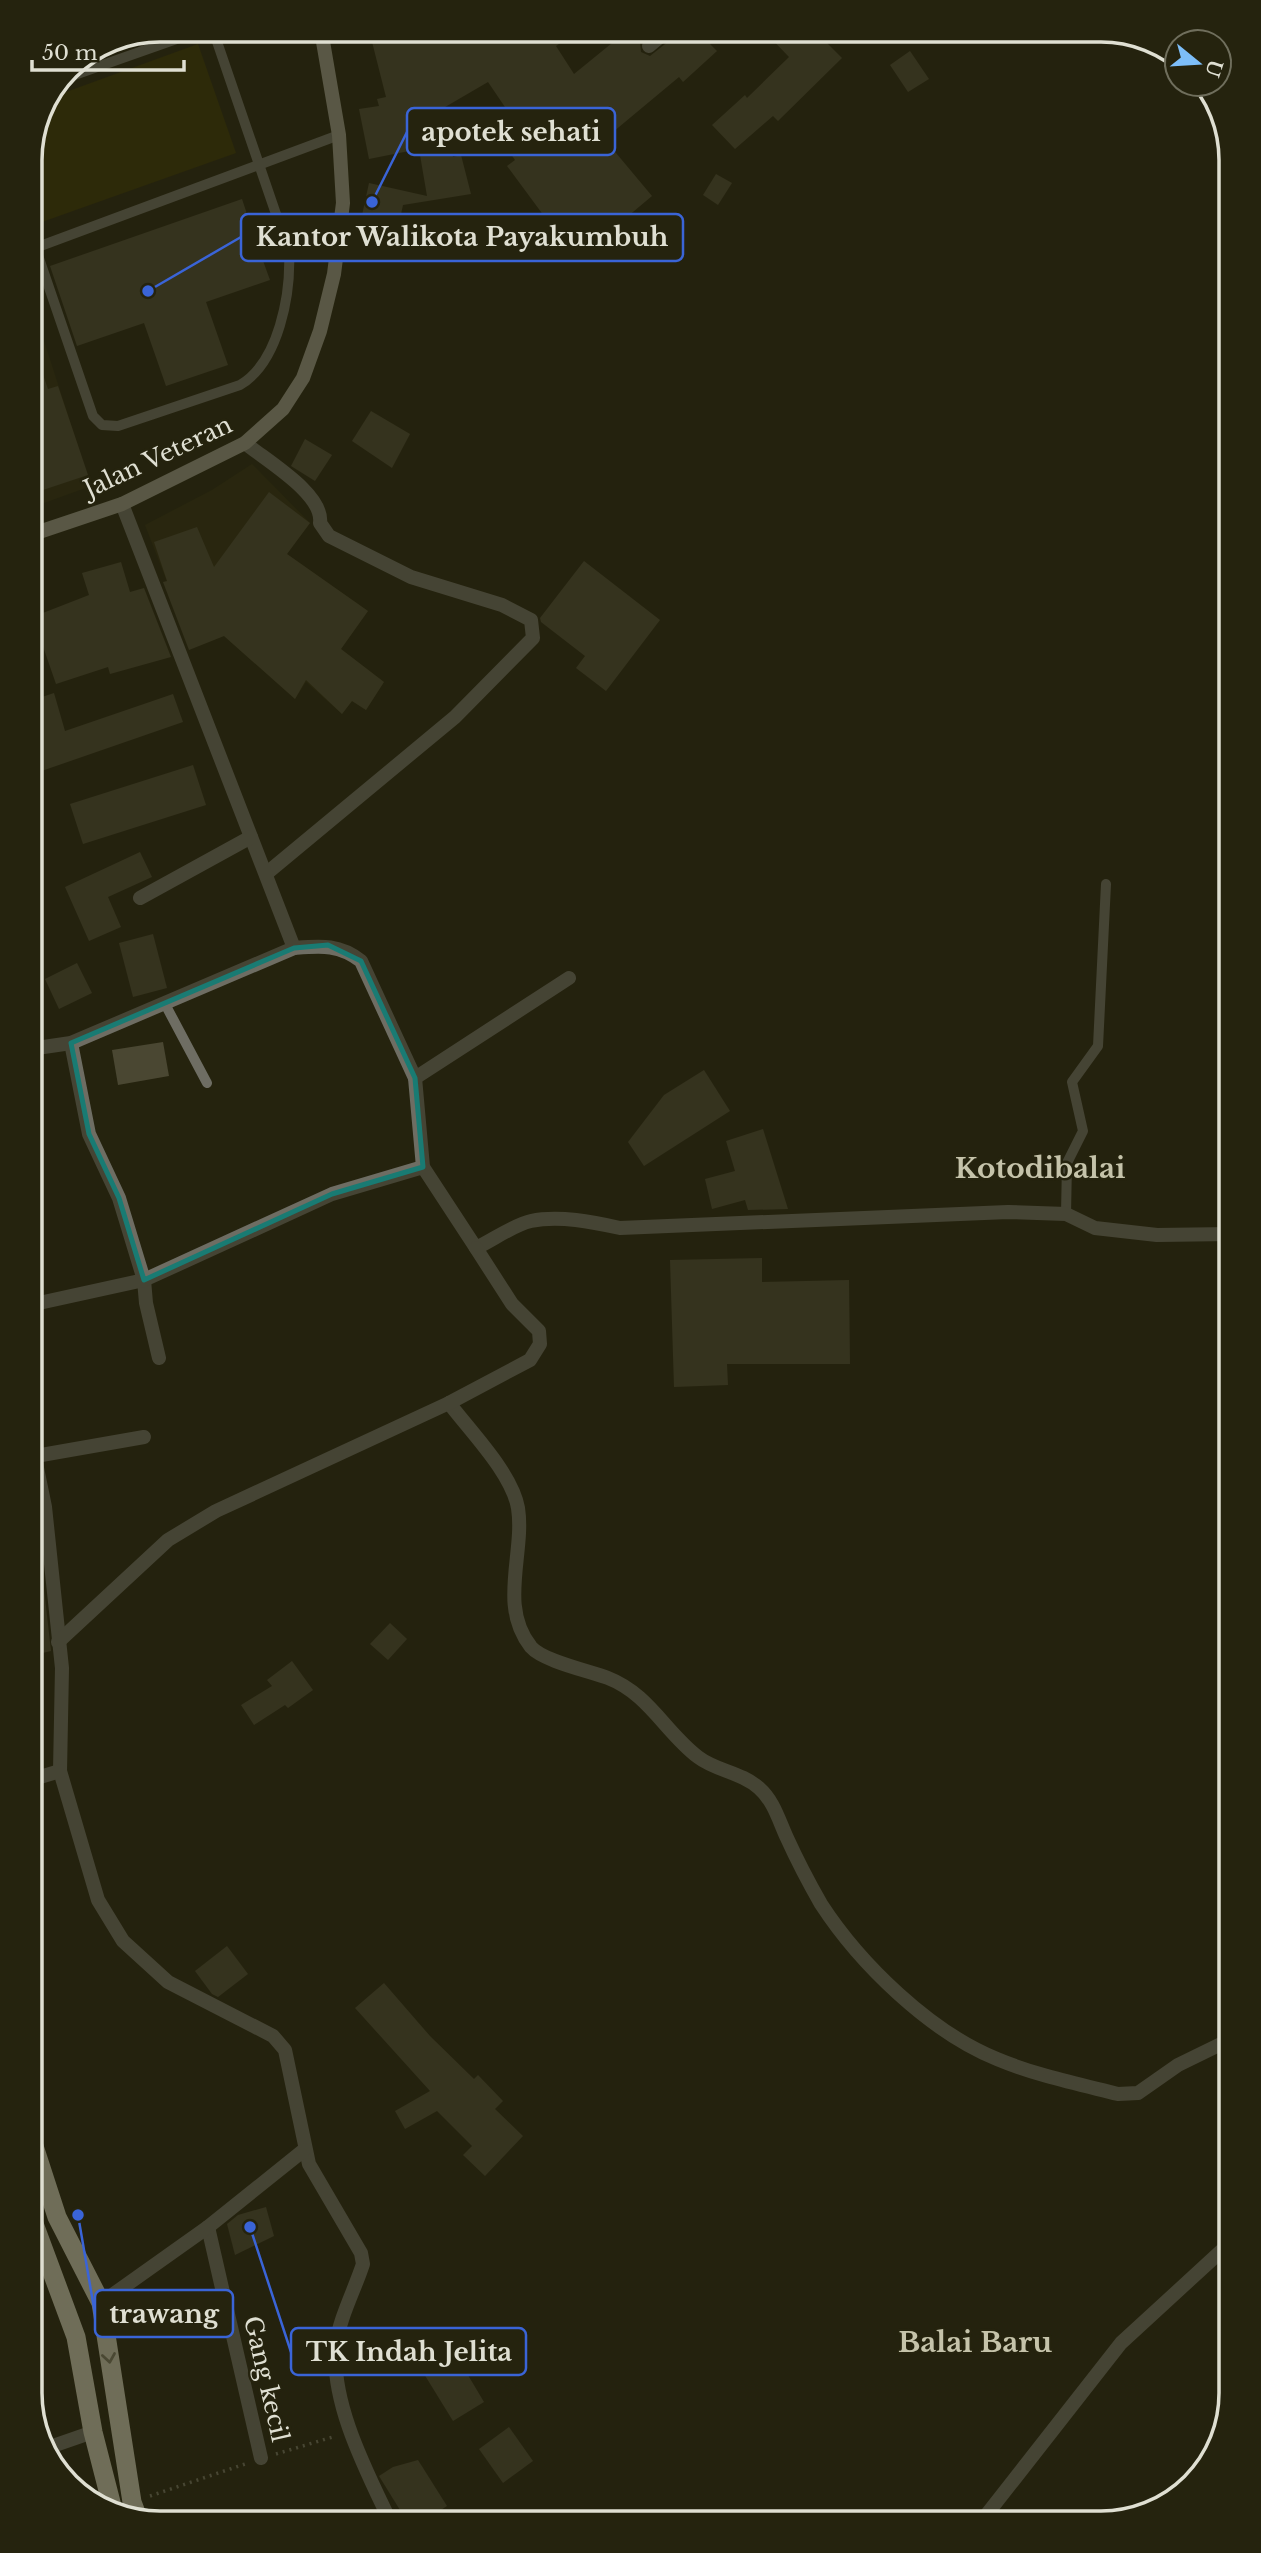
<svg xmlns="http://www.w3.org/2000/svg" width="1261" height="2553" font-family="'Libre Baskerville',serif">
<rect width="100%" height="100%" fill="#25230e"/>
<g fill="#2f2c10">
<polygon points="42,335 91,486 30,508 30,340"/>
<polygon points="252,464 310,523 287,554 368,611 341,649 384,682 366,710 352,701 342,714 306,682 295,699 224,636 193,648 145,525 212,490"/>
</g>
<path fill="#383303" d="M 198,44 L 236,153 L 42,222 C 22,159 29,154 55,96 Z"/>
<g fill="#4a4732">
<polygon points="369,30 579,30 556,46 574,74 628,30 653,30 640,43 641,52 650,56 674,37 677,30 725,30 710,44 717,51 683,82 679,77 607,137 606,141 652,196 627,217 623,213 592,249 569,228 549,254 528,237 544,216 507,166 515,160 489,122 507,110 488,82 440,110 446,146 450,145 453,157 461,155 471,194 403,205 398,228 361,220 369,183 427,196 419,149 369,159 359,109 379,106 377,99 386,97"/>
<polygon points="763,30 814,30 842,58 778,121 773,116 735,149 712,125 745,95 747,98 789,57"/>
<polygon points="910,51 929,79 908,92 890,65"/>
<polygon points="716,174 732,183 718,205 703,195"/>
<polygon points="242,199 249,220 268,215 277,242 258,247 270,280 206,302 228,365 166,386 144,323 77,346 50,266"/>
<polygon points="32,343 48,389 58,386 88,475 40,491 30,461"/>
<polygon points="371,411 410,434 392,468 352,441"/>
<polygon points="305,439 332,455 315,481 291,466"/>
<polygon points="269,492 310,523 287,554 368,611 341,649 384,682 366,710 352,701 342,714 306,680 295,699 224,636 189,650 163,582 167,581 154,542 197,527 214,567"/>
<polygon points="584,561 660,620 606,691 576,668 585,656 541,622 540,618"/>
<polygon points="121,562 130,592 144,588 171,657 110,674 108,667 56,684 38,632 30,634 30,618 89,595 82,573"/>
<polygon points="54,693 65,731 173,694 183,722 30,775 30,701"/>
<polygon points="193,765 206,805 83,844 70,804"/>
<polygon points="140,852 152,877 108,897 121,927 89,941 65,887"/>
<polygon points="153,934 167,988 133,997 119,943"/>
<polygon points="77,963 92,993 59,1009 45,979"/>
<polygon points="163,1042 169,1076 118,1085 112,1050"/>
<polygon points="704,1070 730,1111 644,1166 628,1142 664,1095"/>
<polygon points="763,1129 788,1209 748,1210 745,1200 712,1209 705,1179 735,1171 726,1141"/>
<polygon points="762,1258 762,1282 849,1280 850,1364 727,1364 728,1385 674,1387 670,1260"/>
<polygon points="30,1552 37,1552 43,1580 51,1651 30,1656"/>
<polygon points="390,1623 407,1639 388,1660 370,1644"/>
<polygon points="292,1661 313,1690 288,1708 285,1705 254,1725 241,1705 272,1686 267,1680"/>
<polygon points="227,1946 248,1974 218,1997 212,1994 195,1971"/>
<polygon points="384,1983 430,2036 474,2079 478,2075 503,2101 495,2109 523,2136 485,2176 463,2155 472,2146 437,2111 405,2129 395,2111 430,2091 355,2008"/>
<polygon points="266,2207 274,2236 235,2255 227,2224 238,2215"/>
<polygon points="426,2344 444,2369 459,2360 484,2402 453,2421 421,2369 414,2374 404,2360"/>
<polygon points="509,2427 533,2461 503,2483 479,2449"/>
<polygon points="418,2460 447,2506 421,2523 408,2523 379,2476 393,2467"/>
</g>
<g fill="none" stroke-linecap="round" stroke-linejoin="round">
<g stroke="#72715f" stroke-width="3.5" stroke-dasharray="2 5" stroke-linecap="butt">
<polyline points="276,2454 336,2436"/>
<polyline points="150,2496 245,2464"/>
</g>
<g stroke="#6e6d63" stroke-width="10">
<polyline points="63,79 202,30"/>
<path d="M 30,232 L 93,416 L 102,425 L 118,426 L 240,385 C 279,362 291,294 289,252 L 213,30"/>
<polyline points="35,248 339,135"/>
<polyline points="165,1004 207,1083"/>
<polyline points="1066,1214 1067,1163 1083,1131 1072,1082 1098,1046 1106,884"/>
</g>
<g stroke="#6e6d63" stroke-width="14">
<polyline points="649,46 668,30"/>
<path d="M 245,443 C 267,461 324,494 320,523 L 329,536 L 411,577 L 502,605 L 531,620 L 533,638 L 455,717 L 267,873"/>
<polyline points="122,504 294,948"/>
<polyline points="140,898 251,837"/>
<polyline points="71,1043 89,1134 119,1198 144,1280 146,1303 159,1358"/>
<path d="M 30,1049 L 71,1043 L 294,948 C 321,946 339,944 361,961 L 415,1078 L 423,1167 L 476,1248 C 493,1240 513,1225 531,1221 C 559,1215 593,1222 620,1228 L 1008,1212 L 1066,1214 L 1095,1228 L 1157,1235 L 1231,1234"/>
<polyline points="415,1078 569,978"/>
<polyline points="30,1305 144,1280 332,1194 423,1167"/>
<path d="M 449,1403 C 470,1431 512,1473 518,1508 C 525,1553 498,1606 531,1647 C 543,1661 589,1671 608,1678 C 649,1694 665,1732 698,1757 C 716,1771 741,1772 759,1788 C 774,1801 779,1821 787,1838 C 797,1860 809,1883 821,1904 C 860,1964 930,2032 997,2059 C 1035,2075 1078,2084 1118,2094 L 1138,2093 L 1178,2065 L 1223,2043 L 1231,2043"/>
<path d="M 30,1434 L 45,1507 L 62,1668 L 60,1771 L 98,1900 L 123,1941 L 168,1982 L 273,2036 L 285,2050 L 309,2164 L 361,2253 L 363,2264 C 355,2289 339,2319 336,2345 C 330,2403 367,2472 391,2523"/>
<polyline points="30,1457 144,1437"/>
<polyline points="58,1642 168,1540 216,1511 449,1403 530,1360 540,1344 539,1331 512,1304 476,1248"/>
<polyline points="30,1780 60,1771"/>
<polyline points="208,2227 261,2458"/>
<polyline points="101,2303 208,2227 304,2150"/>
<polyline points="44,2449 93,2432"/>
<polyline points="980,2523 1121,2343 1231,2242"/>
</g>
<polyline stroke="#999887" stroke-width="14" points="30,535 122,504 245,443 283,409 303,378 320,331 334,274 343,203 339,135 321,30"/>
<g stroke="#cac8b1" stroke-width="19">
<polyline points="30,2134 57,2217 101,2303 132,2502 138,2518"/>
<polyline points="30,2213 76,2337 93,2432 113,2510"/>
</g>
</g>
<defs><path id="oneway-chevron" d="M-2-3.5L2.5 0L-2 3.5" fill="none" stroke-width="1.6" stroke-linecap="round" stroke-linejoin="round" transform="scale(1.75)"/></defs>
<use stroke="#787660" href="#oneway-chevron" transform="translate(109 2358) rotate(81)"/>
<path d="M0 0H1261V2553H0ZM 328,945 L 361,961 L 415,1078 L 423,1167 L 332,1194 L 144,1280 L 119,1198 L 89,1134 L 71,1043 L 294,948 Z" fill="#25230e" fill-opacity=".55" fill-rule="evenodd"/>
<path fill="none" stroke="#197b73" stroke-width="5" stroke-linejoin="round" d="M 328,945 L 361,961 L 415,1078 L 423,1167 L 332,1194 L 144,1280 L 119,1198 L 89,1134 L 71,1043 L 294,948 Z"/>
<g text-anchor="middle" stroke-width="5" stroke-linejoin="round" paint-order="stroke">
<g font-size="24" fill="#dfdfd2" stroke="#25230e">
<text transform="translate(158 457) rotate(-25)" y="8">Jalan Veteran</text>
<text transform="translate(266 2379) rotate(77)" y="8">Gang kecil</text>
</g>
<g font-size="28" font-weight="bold" fill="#c5c3aa" stroke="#25230e">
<text x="1040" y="1178">Kotodibalai</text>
<text x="975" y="2352">Balai Baru</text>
</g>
</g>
<path d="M0 0H1261V2553H0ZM160 42H1101A118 118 0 0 1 1219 160V2393A118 118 0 0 1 1101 2511H160A118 118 0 0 1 42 2393V160A118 118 0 0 1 160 42Z" fill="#25230e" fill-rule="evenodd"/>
<path fill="none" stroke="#dfdfd2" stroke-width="3.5" d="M160 42H1101A118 118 0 0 1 1219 160V2393A118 118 0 0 1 1101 2511H160A118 118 0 0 1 42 2393V160A118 118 0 0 1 160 42Z"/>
<path fill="none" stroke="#3a64d7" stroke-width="2.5" d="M372 202L407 132M148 291L241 237M78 2215L95 2314M250 2227L291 2352"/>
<g fill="#3a64d7" stroke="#25230e" stroke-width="2.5">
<circle cx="372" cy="202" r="7"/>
<circle cx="148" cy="291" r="7"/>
<circle cx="78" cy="2215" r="7"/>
<circle cx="250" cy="2227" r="7"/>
</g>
<g fill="#25230e" stroke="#3a64d7" stroke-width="2.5">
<rect x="407" y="108" width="208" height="47" rx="7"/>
<rect x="241" y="214" width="442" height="47" rx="7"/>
<rect x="95" y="2290" width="138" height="47" rx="7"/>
<rect x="291" y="2328" width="235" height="47" rx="7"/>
</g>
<g font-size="26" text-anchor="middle" font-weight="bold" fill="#dfdfd2">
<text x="511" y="141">apotek sehati</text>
<text x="462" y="246">Kantor Walikota Payakumbuh</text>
<text x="164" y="2323">trawang</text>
<text x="409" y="2361">TK Indah Jelita</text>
</g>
<g transform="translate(1198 63) rotate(108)"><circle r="33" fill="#25230e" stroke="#6f6e5c" stroke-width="2"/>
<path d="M0-5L12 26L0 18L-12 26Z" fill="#7dbef9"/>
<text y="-10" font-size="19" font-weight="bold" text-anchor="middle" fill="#dfdfd2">U</text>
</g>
<path d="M32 60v10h152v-10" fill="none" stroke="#dfdfd2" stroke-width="3.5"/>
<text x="42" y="60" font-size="21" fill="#dfdfd2" stroke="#25230e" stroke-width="5" paint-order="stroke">50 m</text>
</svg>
